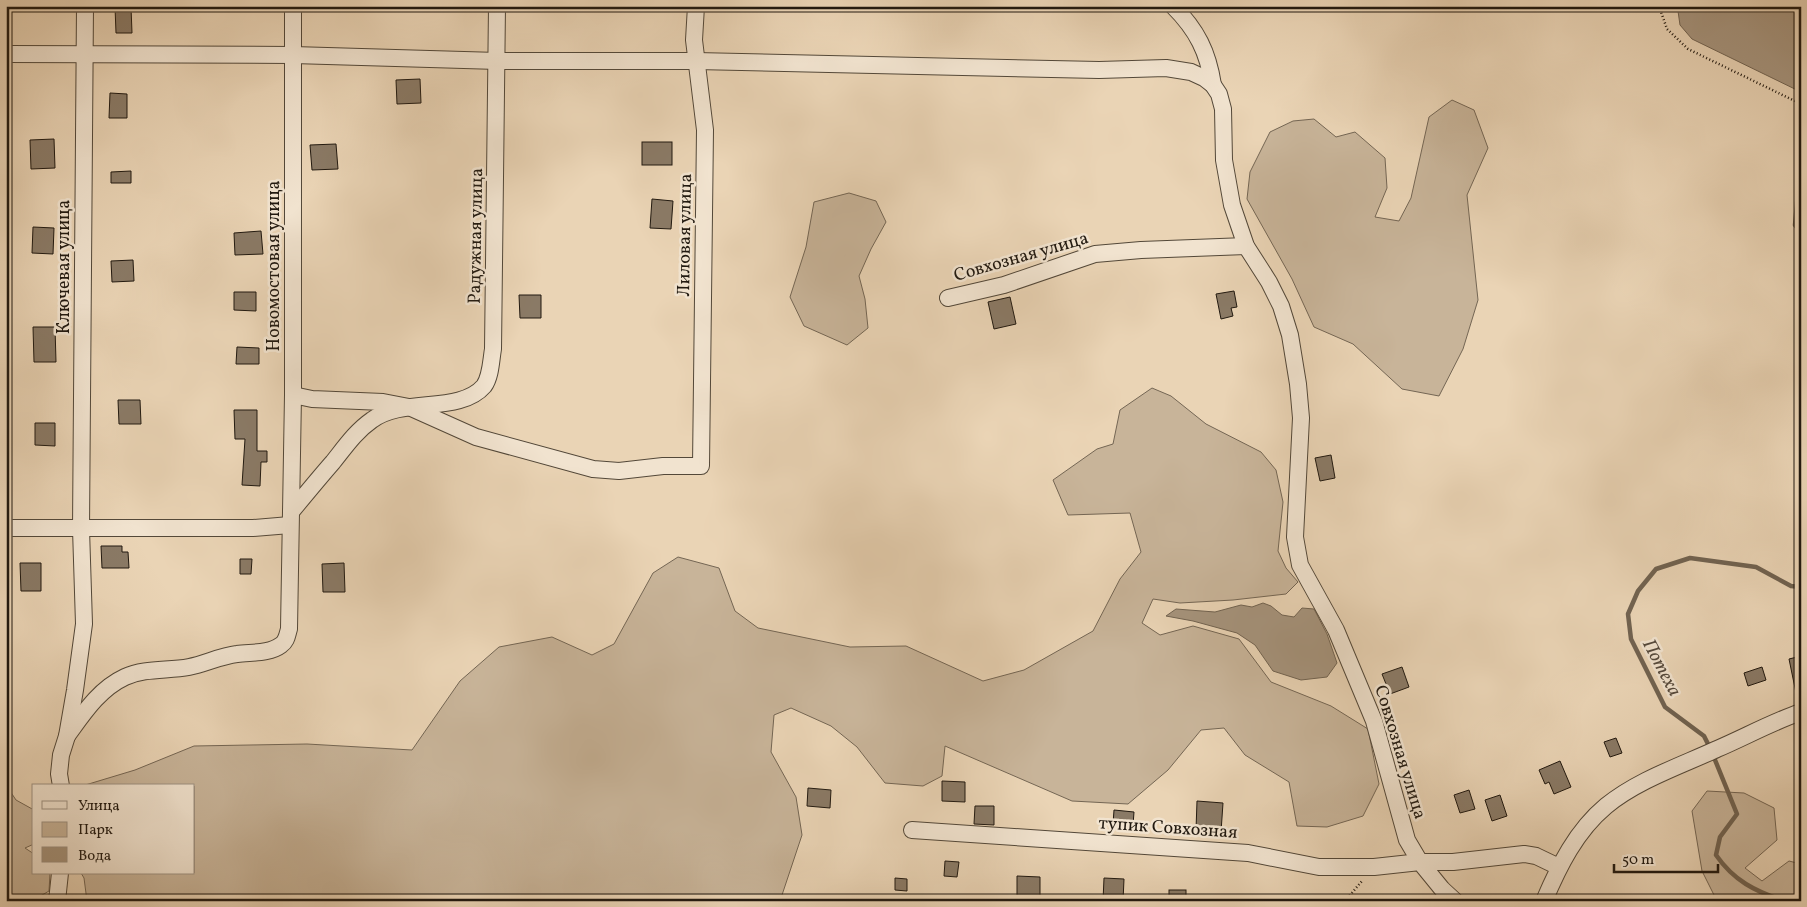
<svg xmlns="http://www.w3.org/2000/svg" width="1807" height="907" font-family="Vollkorn,serif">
<rect width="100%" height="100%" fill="#ead4b5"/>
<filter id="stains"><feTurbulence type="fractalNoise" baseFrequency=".004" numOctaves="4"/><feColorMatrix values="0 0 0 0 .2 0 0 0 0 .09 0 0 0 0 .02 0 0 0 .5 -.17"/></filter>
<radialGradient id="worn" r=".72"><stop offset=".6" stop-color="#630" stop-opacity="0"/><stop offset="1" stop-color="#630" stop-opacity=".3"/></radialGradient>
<g fill="#c8b499" stroke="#746654">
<polygon points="1452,100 1474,110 1488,148 1467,195 1478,300 1463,349 1439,396 1402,389 1353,344 1314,327 1292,279 1247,199 1250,172 1270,132 1293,121 1314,119 1336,137 1355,132 1385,158 1387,188 1375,217 1399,221 1411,198 1429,117"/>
<polygon points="849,193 876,201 886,222 871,249 859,276 865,299 868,328 847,345 804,326 790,297 806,247 814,202"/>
<polygon points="1152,388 1171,396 1206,424 1261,452 1276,470 1283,502 1278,551 1286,568 1298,582 1286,594 1233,600 1180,603 1153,599 1142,623 1160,635 1193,626 1239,639 1271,682 1331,706 1368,729 1379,784 1363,816 1327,827 1297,826 1289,782 1245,755 1224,728 1201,730 1168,770 1128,804 1072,801 945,746 942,776 923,786 885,783 857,747 831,726 791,708 774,715 771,752 796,797 802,835 780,901 87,901 84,878 81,873 194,873 194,786 82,786 135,770 194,746 307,744 412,750 460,681 499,647 552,637 592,655 614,644 653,573 678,557 719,568 735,611 758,628 850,647 906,646 983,681 1024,670 1093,631 1120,579 1141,552 1130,513 1068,515 1053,480 1097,449 1113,444 1120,410"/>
<polygon points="6,785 16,800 34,810 34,844 25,848 34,854 34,873 50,873 49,891 32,901 6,901"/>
<polygon points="1707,791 1744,793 1774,808 1777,840 1745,868 1762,881 1789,861 1801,864 1801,901 1717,901 1702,871 1692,811"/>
</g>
<g fill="#a6947d" stroke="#716351">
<polygon points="1686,6 1801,6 1801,92 1692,39 1680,25 1678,11"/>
<polygon points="1263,603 1271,606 1282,615 1294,617 1302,608 1314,609 1327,634 1337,663 1327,677 1301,680 1273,671 1255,645 1237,633 1193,621 1166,616 1176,609 1215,612 1241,605 1252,607"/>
</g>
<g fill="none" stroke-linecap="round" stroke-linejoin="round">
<g stroke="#716351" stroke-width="4.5">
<polyline points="1801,160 1795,225 1801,232"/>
<polyline points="1710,748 1704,736 1665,707 1631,639 1628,614 1638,591 1656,569 1690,558 1756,567 1791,586 1801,587"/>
<path d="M 1713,755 L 1737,814 L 1720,837 L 1716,855 C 1734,881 1755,891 1784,901"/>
</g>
</g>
<g fill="#8a7a66" stroke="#211910">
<polygon points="115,7 131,7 132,33 116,33"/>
<polygon points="420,79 421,103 397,104 396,80"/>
<polygon points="110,93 127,94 127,118 109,118"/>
<polygon points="54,139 55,168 31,169 30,140"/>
<rect x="642" y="142" width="30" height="23"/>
<polygon points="336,144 338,169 312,170 310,145"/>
<polygon points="131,171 131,183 111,183 111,172"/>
<polygon points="652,199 673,201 671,229 650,228"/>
<polygon points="33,227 54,228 53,254 32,253"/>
<polygon points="261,231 263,254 235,255 234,233"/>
<polygon points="133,260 134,281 112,282 111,261"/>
<polygon points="1234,291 1237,307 1231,308 1233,316 1221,319 1216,294"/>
<polygon points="234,292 256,292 256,311 234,310"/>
<polygon points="519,295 541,295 541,318 520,318"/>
<polygon points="1010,297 1016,324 994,329 988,302"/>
<polygon points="33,327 55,327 56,362 34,362"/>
<polygon points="237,347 259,348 259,364 236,364"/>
<polygon points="118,400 140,400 141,424 119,424"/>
<polygon points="234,410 257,410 257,451 267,451 267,462 261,462 260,486 242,485 245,439 235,439"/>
<polygon points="35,423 55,423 55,446 35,445"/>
<polygon points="1331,455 1335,478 1320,481 1315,458"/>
<polygon points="101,546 122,546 122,552 128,552 129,568 102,568"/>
<polygon points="240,559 252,559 251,574 240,574"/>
<polygon points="20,563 41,563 41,591 21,591"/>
<polygon points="344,563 345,592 323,592 322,564"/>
<polygon points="1801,656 1801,692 1796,693 1789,659"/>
<polygon points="1402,667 1409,687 1390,694 1382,674"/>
<polygon points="1762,667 1766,680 1748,686 1744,673"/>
<polygon points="1616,738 1622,753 1610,757 1604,742"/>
<polygon points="1560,761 1571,787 1554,794 1549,782 1545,784 1539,770"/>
<polygon points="942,781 965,782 965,802 942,801"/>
<polygon points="808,788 831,790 830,808 807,806"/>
<polygon points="1469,790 1475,809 1460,813 1454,795"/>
<polygon points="1500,795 1507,816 1492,821 1485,800"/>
<polygon points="1197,801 1223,803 1221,832 1196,830"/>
<polygon points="975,806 994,806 994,825 974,824"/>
<polygon points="1114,810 1134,812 1133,825 1113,824"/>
<polygon points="945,861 959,862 957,877 944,876"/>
<polygon points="1017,876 1040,877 1040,899 1017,898"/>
<polygon points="895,878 907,879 907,891 895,890"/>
<polygon points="1104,878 1124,879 1123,901 1103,901"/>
<rect x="1169" y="890" width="17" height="11"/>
</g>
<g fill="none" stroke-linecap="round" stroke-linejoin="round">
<defs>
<g id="minor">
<path d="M 1173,6 C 1197,30 1208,52 1213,85"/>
<polyline points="6,54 293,55 498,61 696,61 1099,70 1166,68 1191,72 1204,78 1213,85 1219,94 1223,109 1224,160 1232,205 1246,246 1269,282 1281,306 1290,335 1298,384 1301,418 1295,537 1300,565 1336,630 1374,721 1407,840 1420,862 1453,862 1524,854 1536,856 1559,867"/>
<polyline points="948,298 1004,285 1095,254 1141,250 1246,246"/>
<polyline points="293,395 312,399 383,402 409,407 476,437 593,469 619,471 663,466 701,466 705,130 694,40 696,6"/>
<path d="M 291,512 C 305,495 319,478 333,462 C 345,447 356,431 372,420 C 403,397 460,414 484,386 C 491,376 491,360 493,349 L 497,6"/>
<polyline points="6,528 253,528 290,525"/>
<path d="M 67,736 C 83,714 99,689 125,677 C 145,668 168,671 189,667 C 205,664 220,656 237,654 C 251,652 269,654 281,645 C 287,641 287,635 289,629 L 293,395 L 293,6"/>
<polyline points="61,786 59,774 61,755 67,736 75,690 84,624 81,529 85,6"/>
<polyline points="912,830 1248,853 1319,867 1374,867 1420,862 1442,889 1455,901"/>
<polyline points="57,901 60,873"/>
<path d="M 1544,901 C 1559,866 1576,831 1606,806 C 1638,780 1680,766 1717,749 C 1745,737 1772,722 1801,712"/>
</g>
</defs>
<use href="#minor" stroke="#534839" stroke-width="18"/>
<g stroke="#211910" stroke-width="2.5" stroke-dasharray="1 2.5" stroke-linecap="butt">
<polyline points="1659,6 1667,29 1688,49 1801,104"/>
<polyline points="1345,901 1362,881"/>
</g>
<use href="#minor" stroke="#f1e3cf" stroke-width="16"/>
</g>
<g text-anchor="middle" stroke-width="5" stroke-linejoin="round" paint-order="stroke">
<g font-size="18" fill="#211910" stroke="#f1e3cf">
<text transform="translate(684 235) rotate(-89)" y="6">Лиловая улица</text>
<text transform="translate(475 236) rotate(-89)" y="6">Радужная улица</text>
<text transform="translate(1021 256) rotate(-16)" y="6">Совхозная улица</text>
<text transform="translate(273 266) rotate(-90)" y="6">Новомостовая улица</text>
<text transform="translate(63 267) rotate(-90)" y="6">Ключевая улица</text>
<text transform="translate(1401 752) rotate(73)" y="6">Совхозная улица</text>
<text transform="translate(1168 827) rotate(4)" y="6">тупик Совхозная</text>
</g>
<g font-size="19" font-style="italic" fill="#564a3c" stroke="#f1e3cf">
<text transform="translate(1663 667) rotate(62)" y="7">Потеха</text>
</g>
</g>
<rect width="1807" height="907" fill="none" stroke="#ead4b5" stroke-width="25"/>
<rect x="8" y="8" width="1792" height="892" fill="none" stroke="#211910" stroke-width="2.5"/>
<rect x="12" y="12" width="1782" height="882" fill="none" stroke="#211910"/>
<rect x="32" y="784" width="162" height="90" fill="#f1e3cf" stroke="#9e9283"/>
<rect x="42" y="801" width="25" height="8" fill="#f1e3cf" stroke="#9e9283"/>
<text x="78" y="810" font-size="15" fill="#211910">Улица</text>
<rect x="42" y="822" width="25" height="15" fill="#c8b499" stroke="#9e9283"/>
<text x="78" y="834" font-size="15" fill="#211910">Парк</text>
<rect x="42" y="847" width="25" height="15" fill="#a6947d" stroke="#9e9283"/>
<text x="78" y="860" font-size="15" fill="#211910">Вода</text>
<path d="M1614 864v8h104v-8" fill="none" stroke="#211910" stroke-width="2.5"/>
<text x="1622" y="864" font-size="15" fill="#211910" stroke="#f1e3cf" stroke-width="4" paint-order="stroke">50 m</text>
<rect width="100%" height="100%" filter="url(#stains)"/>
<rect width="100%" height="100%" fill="url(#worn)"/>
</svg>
